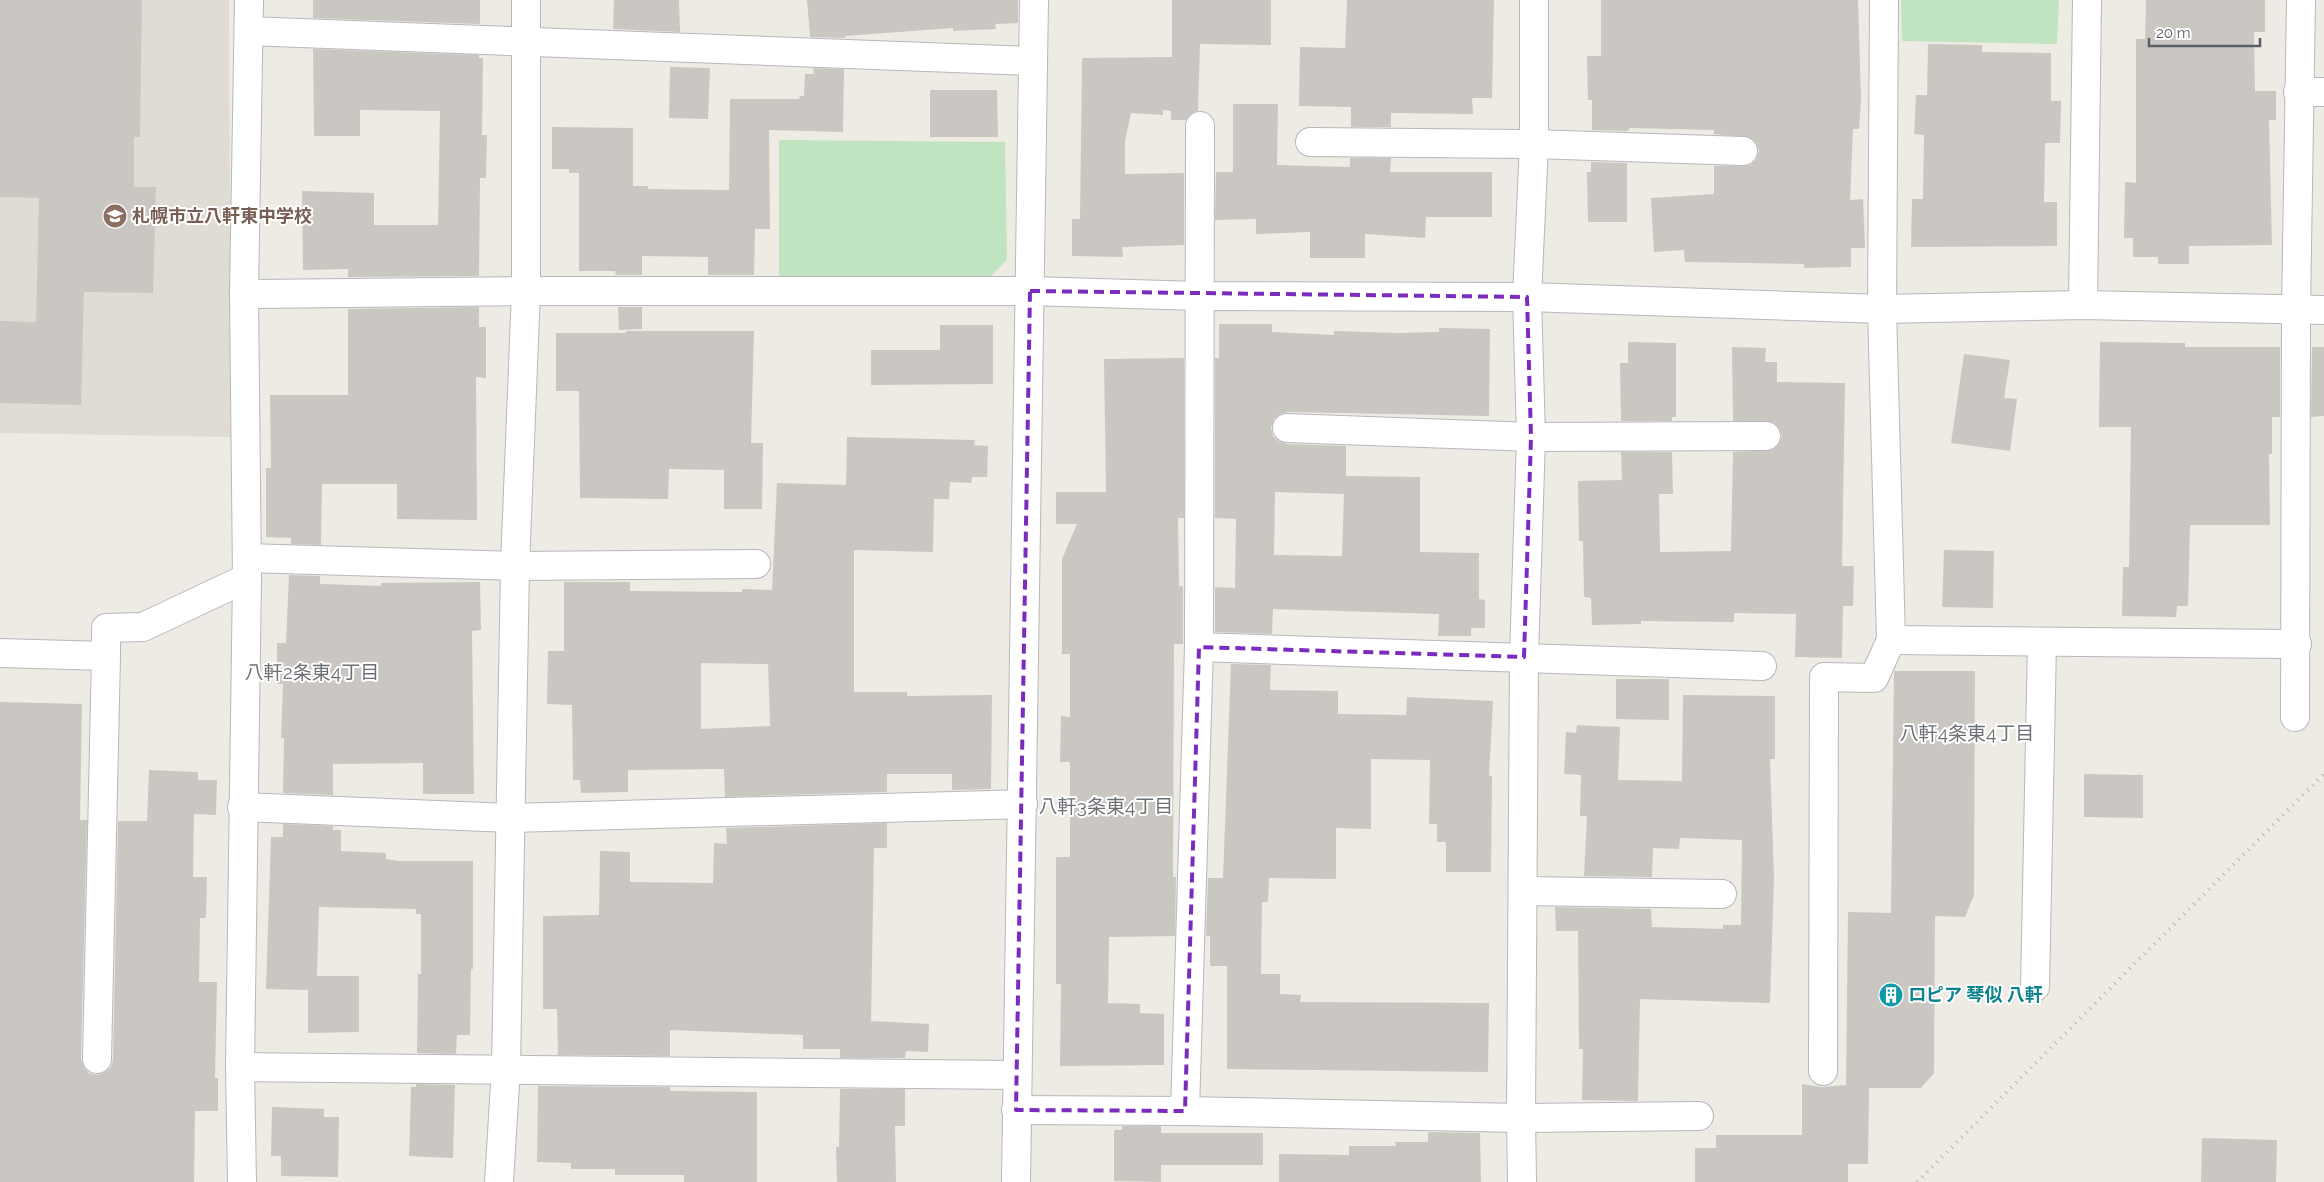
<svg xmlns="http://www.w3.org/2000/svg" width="2324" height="1182" font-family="Raleway,'Noto Sans JP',sans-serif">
<rect width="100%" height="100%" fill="#edebe3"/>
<polygon fill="#e0dcd4" points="0,0 229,0 231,437 0,433"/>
<g fill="#c0e3c0">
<polygon points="1901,0 2059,0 2057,44 1902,41"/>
<polygon points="779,140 1005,142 1007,260 989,278 779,277"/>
</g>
<g fill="#cac7c2" fill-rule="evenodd">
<polygon points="0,0 142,0 140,137 134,137 134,187 156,187 153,293 84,292 81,405 0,403 0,321 36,322 39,198 0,197"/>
<polygon points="313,0 480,0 480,24 313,18"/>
<polygon points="614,0 679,0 680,32 613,29"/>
<polygon points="807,0 1018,0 1018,23 995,24 996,29 953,31 953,28 845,36 845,38 810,37"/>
<polygon points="1172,0 1271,0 1271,45 1200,44 1198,111 1192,113 1186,120 1171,120 1171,111 1163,110 1163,115 1131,113 1125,141 1125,174 1184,173 1184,245 1122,247 1123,257 1072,256 1072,219 1080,219 1082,58 1172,57"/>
<polygon points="1347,0 1494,0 1492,98 1472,98 1473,114 1391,113 1391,127 1351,127 1351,107 1299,106 1300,47 1345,48"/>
<polygon points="1601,0 1858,0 1861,98 1859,129 1853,129 1850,200 1863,199 1865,248 1851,248 1851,267 1804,268 1804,264 1685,262 1684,250 1654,252 1651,198 1714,194 1714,166 1750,165 1756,160 1759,151 1756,143 1751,138 1714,134 1714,130 1630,128 1627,131 1592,130 1592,100 1588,100 1587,56 1601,56"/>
<polygon points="2146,0 2265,0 2265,32 2254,32 2255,91 2276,91 2276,120 2269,120 2272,245 2189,246 2189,264 2158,264 2158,257 2133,257 2133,238 2124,238 2125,182 2136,183 2136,39 2145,39"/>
<polygon points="1928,44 1982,45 1982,52 2051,53 2051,101 2061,101 2060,143 2045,143 2044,202 2057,202 2057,246 1911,247 1912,199 1923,199 1924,135 1914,134 1916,95 1927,95"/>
<polygon points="313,49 479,55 479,58 483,58 482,135 487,135 486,178 480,178 479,276 348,277 348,269 303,270 302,191 374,193 374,225 438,225 440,111 360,110 360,136 314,136"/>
<polygon points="670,67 710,68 708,119 669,118"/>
<polygon points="813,68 844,69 843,132 769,130 770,229 755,229 754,275 708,275 708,257 642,256 642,275 616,275 615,271 579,271 579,173 569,173 569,169 552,169 552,127 633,128 633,186 648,186 648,189 729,190 730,99 799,99 800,96 804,96 805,74 814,74"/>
<polygon points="930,90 997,90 998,137 930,137"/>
<polygon points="1233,104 1278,104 1277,165 1350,167 1350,158 1391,158 1390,172 1492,172 1492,217 1426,217 1425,238 1365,234 1365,258 1310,258 1310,232 1256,234 1256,219 1215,220 1216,172 1233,172"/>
<polygon points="1591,162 1627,163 1627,222 1588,222 1587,172 1591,172"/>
<polygon points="479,307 479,327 486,327 486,378 476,377 477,520 397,519 397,484 322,484 321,545 291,544 291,538 266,537 266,468 271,468 270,395 348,395 348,309"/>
<polygon points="618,307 642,307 642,329 619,330"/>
<path d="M 1219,324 L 1272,324 L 1272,332 L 1334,335 L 1334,331 L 1396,333 L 1439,332 L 1439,328 L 1490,329 L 1489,416 L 1288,412 L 1280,414 L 1274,419 L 1271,428 L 1273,436 L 1278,441 L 1286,444 L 1346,446 L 1346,476 L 1420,477 L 1420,552 L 1479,553 L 1479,599 L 1485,600 L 1485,628 L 1471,628 L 1471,636 L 1438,636 L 1439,614 L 1273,609 L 1272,634 L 1215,632 L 1215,587 L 1235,588 L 1236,519 L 1215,518 L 1215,358 L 1219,358 ZM 1275,492 L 1344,494 L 1342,556 L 1274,555 Z"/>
<polygon points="940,325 993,325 993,384 871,385 871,350 940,350"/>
<polygon points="626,331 754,331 751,443 763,443 762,509 724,509 724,470 669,469 668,499 580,498 579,391 556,391 556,333 626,333"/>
<polygon points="1628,342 1676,343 1676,417 1672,417 1672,421 1621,421 1620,363 1628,363"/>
<polygon points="2100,342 2185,343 2185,347 2280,347 2280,417 2272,417 2272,454 2269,454 2270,525 2190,525 2188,606 2177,606 2176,617 2122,616 2123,567 2129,567 2131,427 2099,427"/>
<polygon points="1732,347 1766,348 1765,362 1777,362 1777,382 1845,383 1842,566 1854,566 1853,606 1843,606 1842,658 1795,657 1796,614 1734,613 1734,622 1641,621 1641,624 1592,625 1591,598 1584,597 1583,541 1579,541 1578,481 1622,480 1621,452 1672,452 1673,494 1659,494 1660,552 1731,551 1733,452 1773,450 1779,444 1782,436 1779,428 1773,422 1733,421"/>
<polygon points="2312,347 2324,347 2324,416 2311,417"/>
<polygon points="1964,354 2010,360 2004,398 2017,399 2010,451 1951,443"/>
<polygon points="1184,358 1184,518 1178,518 1179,586 1183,586 1183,644 1174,644 1173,877 1176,877 1175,936 1109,937 1108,1003 1140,1004 1140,1013 1164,1014 1164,1065 1060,1066 1061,984 1056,984 1056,857 1070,857 1070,762 1060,762 1061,716 1070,717 1070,654 1062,654 1062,559 1077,524 1056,524 1056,492 1106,492 1104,359"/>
<path d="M 847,437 L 975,440 L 974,445 L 988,446 L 987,477 L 972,477 L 971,483 L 950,482 L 949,499 L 934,499 L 933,552 L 854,550 L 854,692 L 907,692 L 907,696 L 992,695 L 991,789 L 952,790 L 952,774 L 887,774 L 887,792 L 725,797 L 724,769 L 628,770 L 628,792 L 581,793 L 580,780 L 573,780 L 572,705 L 547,704 L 548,651 L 564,651 L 564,582 L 630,582 L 630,591 L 742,592 L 742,589 L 772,590 L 777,483 L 846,485 ZM 701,663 L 768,664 L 770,726 L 701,729 Z"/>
<polygon points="1944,550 1994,551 1993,608 1942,607"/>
<polygon points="289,575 320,576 320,584 381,586 381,583 480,582 481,630 472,631 474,794 423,794 423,763 333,764 333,795 283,793 284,738 281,738 283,684 277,684 277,643 286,643"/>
<polygon points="1231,664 1271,665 1270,690 1338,691 1338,714 1406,715 1407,697 1493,701 1489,776 1492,776 1491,872 1446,872 1446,842 1437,842 1437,824 1429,824 1430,760 1371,759 1371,829 1336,828 1336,879 1269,878 1268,902 1262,902 1261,974 1280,974 1280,994 1301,995 1300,1002 1489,1003 1488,1072 1227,1069 1227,966 1210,966 1210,936 1206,936 1208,878 1223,878"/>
<polygon points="1894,671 1975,671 1974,895 1965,917 1935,916 1934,1073 1921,1088 1869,1088 1868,1164 1848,1164 1848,1182 1695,1182 1695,1148 1716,1148 1716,1135 1802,1135 1802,1084 1822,1087 1846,1085 1848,912 1891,913"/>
<polygon points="1616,679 1669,679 1669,720 1616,719"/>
<polygon points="1683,695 1775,696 1775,759 1770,759 1774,878 1770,1003 1640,999 1638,1101 1582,1100 1583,1049 1579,1049 1578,931 1556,931 1555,907 1651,909 1652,927 1723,929 1723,925 1741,925 1742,840 1680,838 1679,849 1653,848 1652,877 1584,876 1587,816 1580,816 1581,775 1564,774 1566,732 1576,733 1577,725 1620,727 1618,780 1682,781"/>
<polygon points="0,702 82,704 80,820 87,820 81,1059 84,1067 89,1073 97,1075 105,1072 111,1067 113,1059 118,821 147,821 149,770 198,772 198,780 217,780 216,815 194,814 193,877 207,877 206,918 200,918 199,982 217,982 215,1078 218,1078 218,1111 195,1111 194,1182 0,1182"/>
<polygon points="2084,774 2143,775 2143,818 2084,817"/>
<polygon points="887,823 887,848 874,848 871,1021 929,1024 928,1052 906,1051 905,1058 840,1058 840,1049 803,1049 803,1035 670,1030 670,1056 558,1055 557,1009 543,1009 543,916 599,915 600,851 630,852 630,882 713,883 714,843 727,844 726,828"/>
<polygon points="283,824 333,826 333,830 341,830 341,851 386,853 386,859 398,861 473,861 473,969 471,969 470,1035 457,1035 456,1054 417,1053 418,974 421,974 421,914 416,914 416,909 319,907 317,976 359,976 359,1032 308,1033 308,990 266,989 271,837 283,837"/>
<polygon points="416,1084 455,1085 453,1158 409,1156 411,1087 416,1087"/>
<polygon points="538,1086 670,1087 670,1091 757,1092 757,1182 684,1182 684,1175 615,1175 615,1169 571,1169 571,1163 537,1162"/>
<polygon points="840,1089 905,1089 905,1126 895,1126 896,1182 837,1182 836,1147 839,1147"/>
<polygon points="272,1107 324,1109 324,1117 339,1117 338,1177 281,1176 281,1156 271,1156"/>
<polygon points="1122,1126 1161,1126 1161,1133 1263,1133 1263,1165 1161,1165 1161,1182 1114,1181 1114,1130 1122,1130"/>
<polygon points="1428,1132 1480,1133 1481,1182 1279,1182 1279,1154 1349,1155 1349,1146 1396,1146 1395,1142 1428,1142"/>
<polygon points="2202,1138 2277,1140 2276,1182 2201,1182"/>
</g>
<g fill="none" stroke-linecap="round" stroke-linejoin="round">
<defs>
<g id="minor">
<polyline points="1884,0 1882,309 1891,640 2297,644"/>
<polyline points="249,31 1032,61"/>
<polyline points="2298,92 2324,92"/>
<polyline points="1310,142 1534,144 1743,151"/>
<polyline points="244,294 540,291 1030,291 1199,296 1527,297 1882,309 2083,305 2324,310"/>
<polyline points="2083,305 2087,0"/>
<polyline points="1287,428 1531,437 1766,436"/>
<polyline points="247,558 515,566 756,564"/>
<polyline points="1199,647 1762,666"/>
<polyline points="0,653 106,656 97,1059"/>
<polyline points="106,656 106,628 143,627 247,578"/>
<polyline points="2295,717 2296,311 2301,0"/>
<polyline points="242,807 511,818 1023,804"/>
<polyline points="1523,891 1722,894"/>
<polyline points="2035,987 2042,642"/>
<polyline points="240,1067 1016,1075"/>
<polyline points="1823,1071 1824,677 1874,678 1891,640"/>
<polyline points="1016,1110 1185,1111 1521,1118 1699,1116"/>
<polyline points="1185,1111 1199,647 1200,126"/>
<polyline points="242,1182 240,1067 247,578 244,294 249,0"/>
<polyline points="499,1182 506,1068 515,566 526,291 526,0"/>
<polyline points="1016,1182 1034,0"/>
<polyline points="1522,1182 1521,1118 1524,657 1531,437 1527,297 1534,144 1534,0"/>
</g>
</defs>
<use href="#minor" stroke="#b5b8bc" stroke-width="30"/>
<use href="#minor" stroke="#fff" stroke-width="28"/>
<polyline stroke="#b3b4b4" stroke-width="4" stroke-dasharray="1 6" stroke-linecap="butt" points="1917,1182 2324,774"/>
</g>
<path fill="none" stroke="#7b2cbf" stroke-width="4" stroke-dasharray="10 6" stroke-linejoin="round" d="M 1030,291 L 1527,297 L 1531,437 L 1524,657 L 1199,647 L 1185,1111 L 1016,1110 Z"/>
<defs>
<symbol id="school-disc" viewBox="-11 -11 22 22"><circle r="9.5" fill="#8d6e63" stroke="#fff"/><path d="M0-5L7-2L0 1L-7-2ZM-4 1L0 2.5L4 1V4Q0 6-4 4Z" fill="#fff"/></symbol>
<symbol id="building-disc" viewBox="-11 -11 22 22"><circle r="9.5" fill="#0f9aa8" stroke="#fff"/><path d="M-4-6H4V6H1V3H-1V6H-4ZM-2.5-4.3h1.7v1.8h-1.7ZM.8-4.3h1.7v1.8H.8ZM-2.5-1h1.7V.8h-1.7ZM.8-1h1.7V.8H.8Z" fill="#fff"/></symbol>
</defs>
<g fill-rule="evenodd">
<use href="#school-disc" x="101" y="202" width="28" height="28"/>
<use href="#building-disc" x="1877" y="981" width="28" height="28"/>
</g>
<g text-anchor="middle" stroke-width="4" stroke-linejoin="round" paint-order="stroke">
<g font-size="18" font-weight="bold" fill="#785e54" stroke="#fff" text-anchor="start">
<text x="132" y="222">札幌市立八軒東中学校</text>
</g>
<g font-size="18" font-weight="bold" fill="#0d838f" stroke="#fff" text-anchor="start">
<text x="1908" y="1001">ロピア 琴似 八軒</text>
</g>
<g font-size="19" fill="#6c7075" stroke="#fff">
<text x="312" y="679">八軒2条東4丁目</text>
<text x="1967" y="740">八軒4条東4丁目</text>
<text x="1106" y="813">八軒3条東4丁目</text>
</g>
</g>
<path d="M2149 38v8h111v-8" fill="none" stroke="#5b5e63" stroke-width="2.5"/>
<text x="2156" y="38" font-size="15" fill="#5b5e63" stroke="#ffffff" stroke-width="4" paint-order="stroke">20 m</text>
</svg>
